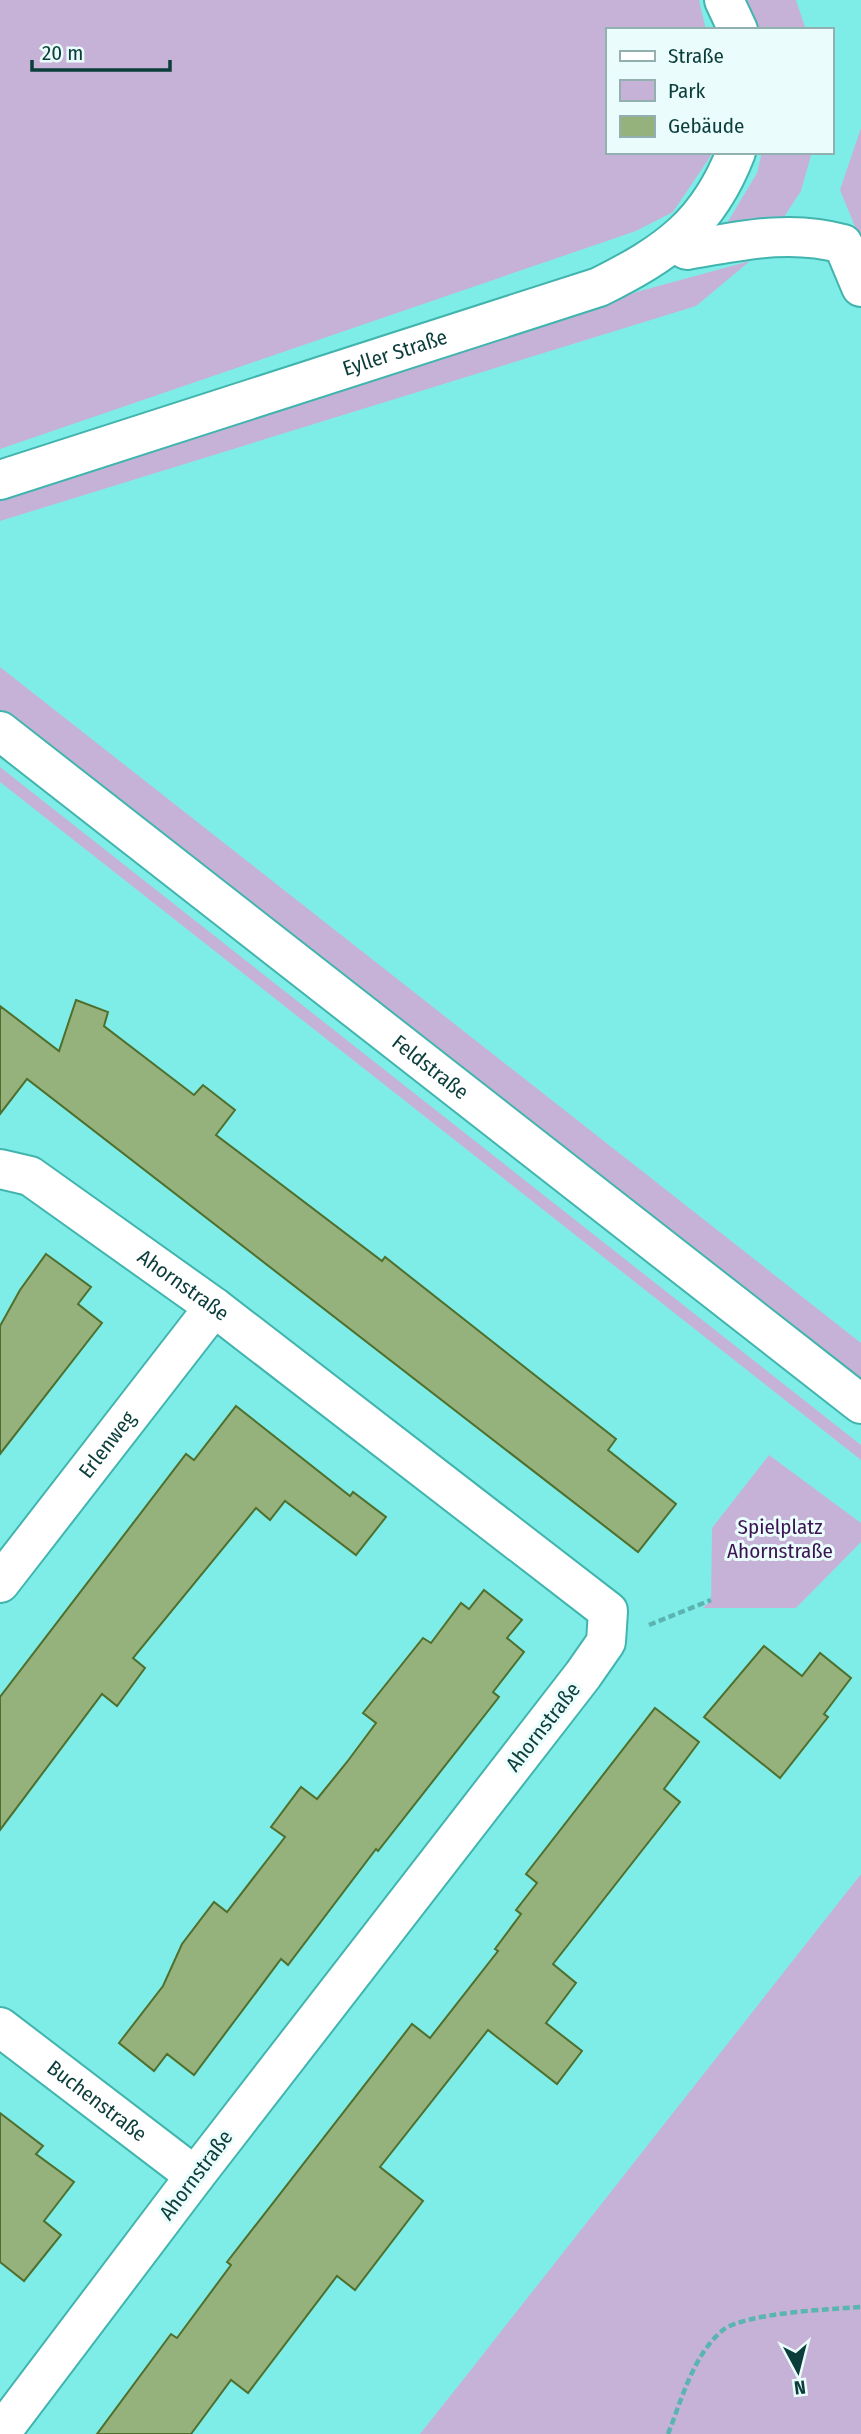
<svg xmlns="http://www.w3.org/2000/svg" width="861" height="2434" font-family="'Fira Sans Condensed',sans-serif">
<rect width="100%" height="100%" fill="#7fede7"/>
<g fill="#c7b2d7">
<polygon points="0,0 699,0 706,30 607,30 607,152 711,152 710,157 673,212 636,231 0,449"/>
<polygon points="746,0 796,0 806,30 756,30"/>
<polygon points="861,128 861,241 840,190"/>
<polygon points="762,152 812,152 801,191 778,226 720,235 757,173"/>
<polygon points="750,261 696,306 0,521 0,501 640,291"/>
<polygon points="0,667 861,1343 861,1393 0,713"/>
<polygon points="0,767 861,1445 861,1460 0,782"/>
<polygon points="769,1455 861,1523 861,1542 796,1608 703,1608 711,1600 712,1528"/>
<polygon points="861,1874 861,2434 420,2434 466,2376"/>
</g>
<g fill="#95b17c" stroke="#4f6f2c" stroke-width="2">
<polygon points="76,1000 108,1012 104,1026 194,1095 203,1085 235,1110 216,1135 382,1261 385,1257 616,1439 608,1450 676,1504 638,1552 27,1079 0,1114 0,1006 59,1051"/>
<polygon points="46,1254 91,1287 78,1304 102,1323 0,1454 0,1326 20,1290"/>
<polygon points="236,1406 350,1496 353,1492 386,1517 356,1555 285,1501 270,1520 256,1508 133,1658 145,1668 117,1706 102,1694 0,1830 0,1697 186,1454 194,1460"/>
<polygon points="484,1590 522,1620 507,1638 524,1652 493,1692 499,1697 378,1851 376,1849 288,1965 281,1959 194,2075 167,2054 154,2071 119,2043 163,1986 182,1944 214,1902 227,1912 285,1837 271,1827 301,1787 317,1799 347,1762 376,1723 363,1713 423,1638 431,1643 461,1603 469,1609"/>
<polygon points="764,1646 802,1676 820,1653 851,1678 824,1714 828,1717 780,1778 704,1717"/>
<polygon points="655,1708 699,1742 664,1789 680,1802 553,1964 576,1983 546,2023 582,2051 557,2084 488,2030 380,2167 423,2201 355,2290 337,2276 248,2393 231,2380 191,2434 97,2434 171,2334 177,2338 231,2265 227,2262 412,2024 430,2038 498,1951 495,1949 521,1914 516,1910 537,1883 526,1874"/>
<polygon points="0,2113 43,2146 36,2154 74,2182 44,2221 61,2235 24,2281 0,2262"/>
</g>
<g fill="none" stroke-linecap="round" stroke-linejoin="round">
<defs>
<g id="minor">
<path d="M 674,242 L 687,250 C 740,241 790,229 843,244 L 861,287"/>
<path id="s1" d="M 0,731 L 861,1404"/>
<path id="s2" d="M 0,1169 L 30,1176 L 214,1307 L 608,1611 L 606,1642 L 583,1675 L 195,2176 L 0,2434"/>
<path id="s3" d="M 0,1583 L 214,1307"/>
<path id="s4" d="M 0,2027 L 195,2176"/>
</g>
<g id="major">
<polyline points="724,0 738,30"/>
<path id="s5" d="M 0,480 L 599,287 C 667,253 708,225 736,152"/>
</g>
</defs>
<use href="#minor" stroke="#41b4ae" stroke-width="42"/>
<use href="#major" stroke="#41b4ae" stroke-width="42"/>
<g stroke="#5ab4af" stroke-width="4.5" stroke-dasharray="7 3.5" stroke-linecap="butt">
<polyline points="649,1625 711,1600"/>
<path d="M 668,2434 C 682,2399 693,2355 723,2330 C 745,2313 831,2309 861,2307"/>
</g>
<use href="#minor" stroke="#fff" stroke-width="38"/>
<use href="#major" stroke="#fff" stroke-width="38"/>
</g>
<g text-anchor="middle" stroke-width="6" stroke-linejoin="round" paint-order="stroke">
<g font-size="21" fill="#0b3d3b" stroke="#eafdfc">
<text dy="7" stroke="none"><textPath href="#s5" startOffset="415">Eyller Straße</textPath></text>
<text dy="7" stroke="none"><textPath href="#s1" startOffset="546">Feldstraße</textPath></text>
<text dy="7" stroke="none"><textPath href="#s2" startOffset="219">Ahornstraße</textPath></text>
<text dy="7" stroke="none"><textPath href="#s3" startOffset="175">Erlenweg</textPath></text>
<text transform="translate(543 1727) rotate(-52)" y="7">Ahornstraße</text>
<text dy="7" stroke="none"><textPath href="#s4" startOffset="122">Buchenstraße</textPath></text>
<text transform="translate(196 2175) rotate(-53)" y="7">Ahornstraße</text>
</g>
<g font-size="21" fill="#3c1452" stroke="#eafdfc">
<text x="780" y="1534">Spielplatz<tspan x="780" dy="24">Ahornstraße</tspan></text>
</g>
</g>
<rect x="606" y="28" width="228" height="126" fill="#eafdfc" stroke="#91b0af" stroke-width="2"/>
<rect x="620" y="51" width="35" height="10" fill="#ffffff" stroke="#91b0af" stroke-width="2"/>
<text x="668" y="63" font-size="21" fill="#0b3d3b">Straße</text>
<rect x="620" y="80" width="35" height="21" fill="#c7b2d7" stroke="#91b0af" stroke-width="2"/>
<text x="668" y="98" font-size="21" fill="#0b3d3b">Park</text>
<rect x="620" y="116" width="35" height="21" fill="#95b17c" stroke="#91b0af" stroke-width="2"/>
<text x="668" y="133" font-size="21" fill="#0b3d3b">Gebäude</text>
<g transform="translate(798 2371) rotate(173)" stroke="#eafdfc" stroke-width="5" paint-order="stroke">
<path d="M0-5L12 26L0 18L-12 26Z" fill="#0b3d3b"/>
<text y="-10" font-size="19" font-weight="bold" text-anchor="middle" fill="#0b3d3b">N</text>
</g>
<path d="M32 60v10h138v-10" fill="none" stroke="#0b3d3b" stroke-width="3.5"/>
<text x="42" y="60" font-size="21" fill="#0b3d3b" stroke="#eafdfc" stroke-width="5" paint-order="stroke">20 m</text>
</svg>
